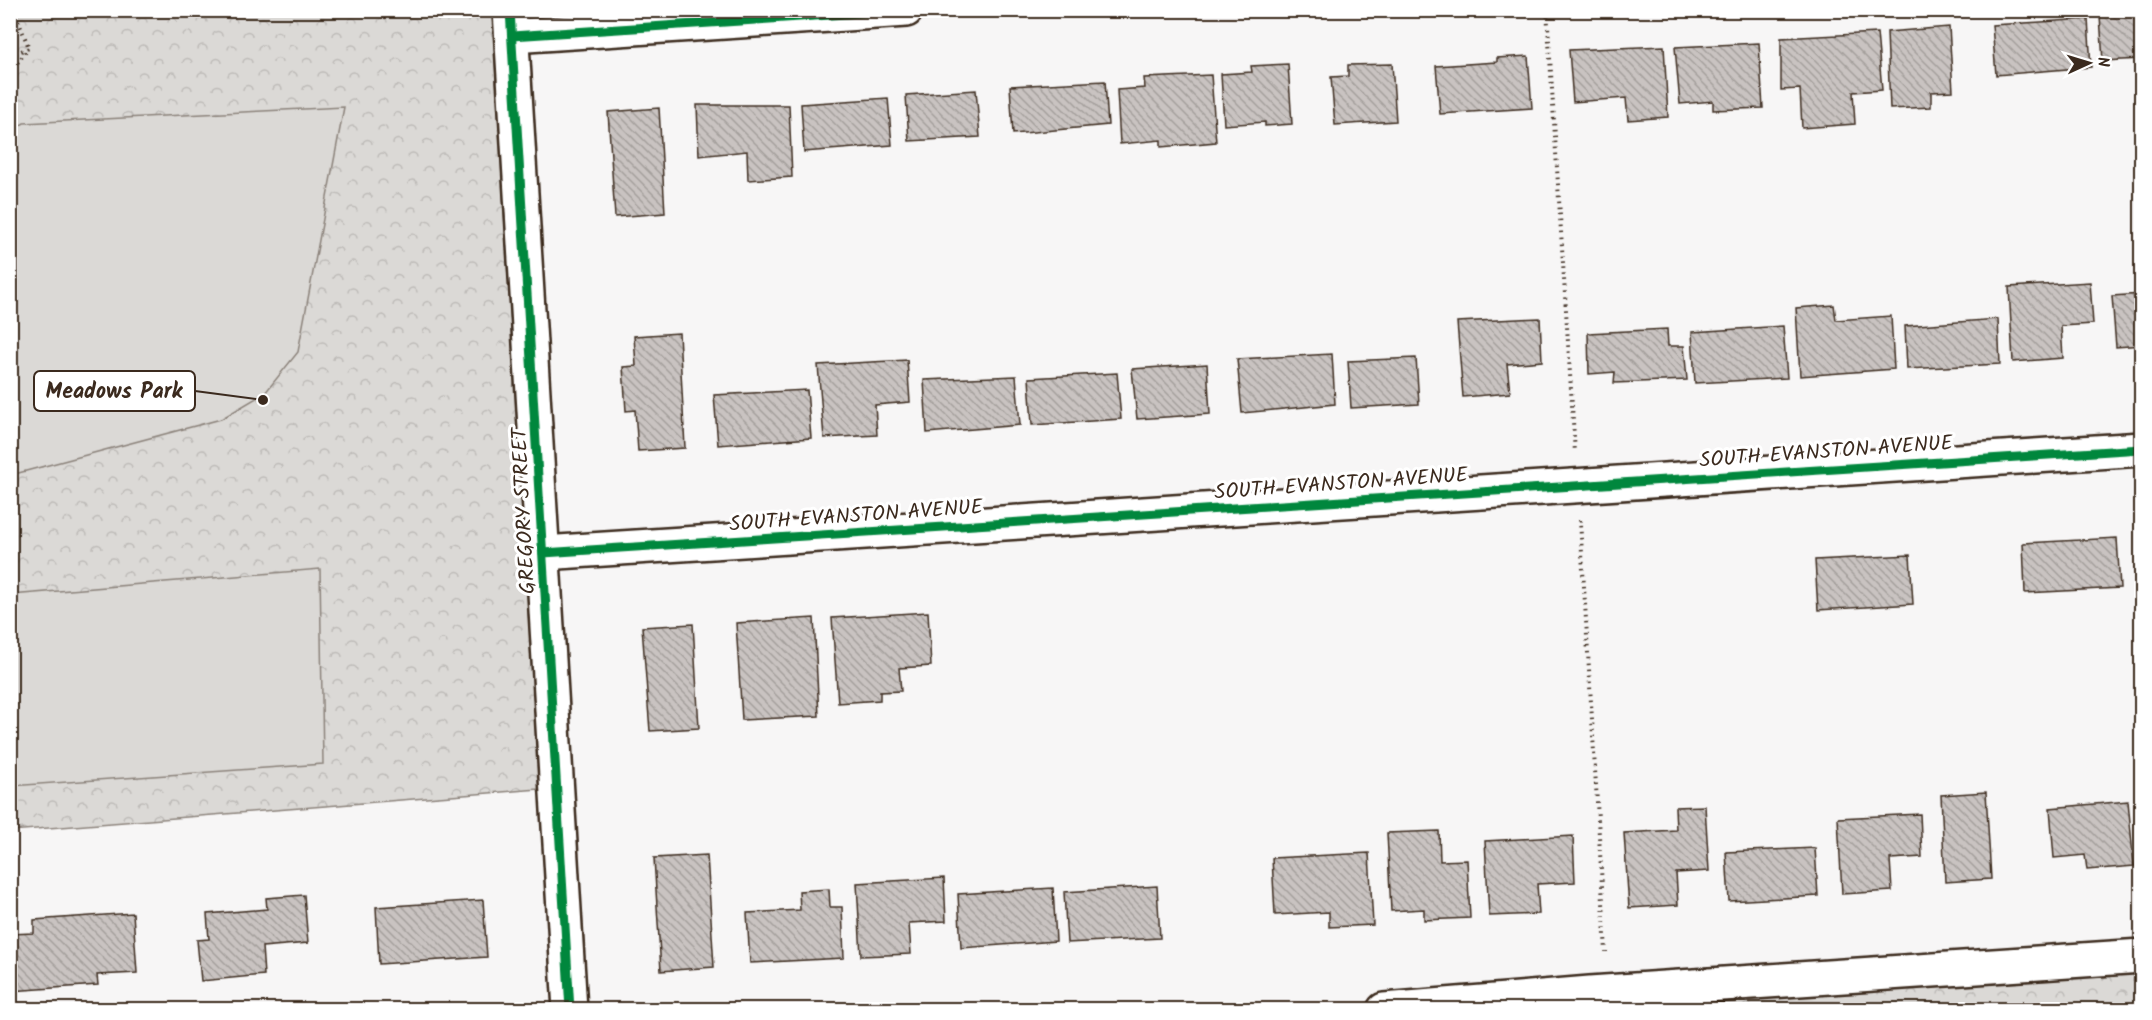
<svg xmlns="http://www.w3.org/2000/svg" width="2152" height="1020" font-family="Kalam,sans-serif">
<defs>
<pattern id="park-crowns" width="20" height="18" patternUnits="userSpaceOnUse" patternTransform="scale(1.5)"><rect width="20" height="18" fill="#dbd9d6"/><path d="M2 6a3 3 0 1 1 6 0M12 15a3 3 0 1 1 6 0" fill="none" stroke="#bdbab7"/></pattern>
<pattern id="building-back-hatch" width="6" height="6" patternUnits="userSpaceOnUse" patternTransform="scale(1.5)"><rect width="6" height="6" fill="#c9c3c1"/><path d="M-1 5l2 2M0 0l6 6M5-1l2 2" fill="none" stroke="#a49f9c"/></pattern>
</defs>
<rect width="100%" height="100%" fill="#f7f6f6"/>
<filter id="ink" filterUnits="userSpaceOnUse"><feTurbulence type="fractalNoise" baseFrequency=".0167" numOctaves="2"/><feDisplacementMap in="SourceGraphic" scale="12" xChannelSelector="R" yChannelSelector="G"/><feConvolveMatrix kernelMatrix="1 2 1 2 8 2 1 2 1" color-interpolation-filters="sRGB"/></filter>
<g filter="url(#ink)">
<g fill="url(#park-crowns)" stroke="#8b827a" stroke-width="1.5">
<polygon points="11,11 492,11 539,789 11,831"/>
<polygon points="2141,967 2141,1009 1625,1010 1630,1002"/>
</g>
<g fill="#dbd9d6" stroke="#8b827a" stroke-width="1.5">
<polygon points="344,107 298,352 265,393 221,419 11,475 11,131 24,123"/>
<polygon points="320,569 323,764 11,786 11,595"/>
</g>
<g fill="url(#building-back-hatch)" stroke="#3b2a1e" stroke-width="1.5">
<polygon points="2142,13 2142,59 2103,61 2100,16"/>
<polygon points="2088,19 2091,67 1996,75 1992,25"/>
<polygon points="1949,27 1953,91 1931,92 1931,107 1890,109 1887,32"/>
<polygon points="1877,33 1882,90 1853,92 1855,124 1802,128 1800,89 1781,90 1781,38"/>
<polygon points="1759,43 1763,108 1713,110 1713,101 1680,104 1675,47"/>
<polygon points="1664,46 1668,117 1628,120 1626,98 1573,102 1569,50"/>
<polygon points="1528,56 1532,108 1440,114 1436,66 1497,62 1497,58"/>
<polygon points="1288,64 1292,124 1265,126 1265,122 1224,125 1221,74 1252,72 1251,66"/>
<polygon points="1392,64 1396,121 1335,125 1331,77 1348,76 1348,65"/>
<polygon points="1211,75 1216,142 1161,147 1161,140 1120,144 1117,90 1145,88 1144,78"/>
<polygon points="1105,81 1108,125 1013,134 1010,86"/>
<polygon points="976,90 980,137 909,141 906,95"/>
<polygon points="888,98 892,145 804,152 801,104"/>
<polygon points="697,105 789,105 792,177 748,180 747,151 699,156"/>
<polygon points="659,108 665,213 615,217 608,112"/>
<polygon points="2090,282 2093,324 2061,326 2063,358 2013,362 2009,287"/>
<polygon points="2142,294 2142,345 2116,347 2112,296"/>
<polygon points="1834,305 1836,320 1891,316 1894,369 1800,376 1796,308"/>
<polygon points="1540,318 1542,361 1507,364 1510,393 1463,397 1457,322"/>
<polygon points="1998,319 2000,364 1907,369 1905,326"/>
<polygon points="1783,326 1787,378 1695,383 1692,332"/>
<polygon points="1667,329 1668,346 1684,346 1687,380 1614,383 1615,372 1589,374 1588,333"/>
<polygon points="679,333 685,448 638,451 635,410 626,411 623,367 636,366 634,336"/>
<polygon points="1332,354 1335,404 1242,413 1237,359"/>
<polygon points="1416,358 1419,404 1351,408 1348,361"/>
<polygon points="907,360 910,402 875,405 877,435 824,438 818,365"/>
<polygon points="1207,364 1210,414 1137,419 1132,369"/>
<polygon points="1117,373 1121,419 1032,425 1029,378"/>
<polygon points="1016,376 1020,425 927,433 924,380"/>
<polygon points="807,390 811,438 718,445 714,395"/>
<polygon points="2117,538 2120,588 2025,593 2023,543"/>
<polygon points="1910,555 1913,604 1818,610 1815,560"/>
<polygon points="928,612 931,666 899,668 901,691 880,692 880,700 838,703 832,618"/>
<polygon points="814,618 819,716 742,720 736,623"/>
<polygon points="693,624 699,728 650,731 642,627"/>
<polygon points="1986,792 1991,879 1945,882 1941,795"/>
<polygon points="2128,801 2134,866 2087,870 2085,855 2054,858 2050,808"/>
<polygon points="1705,806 1709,871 1676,873 1678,905 1629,908 1624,833 1676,830 1675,807"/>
<polygon points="1920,814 1922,857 1890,859 1892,891 1842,894 1838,818"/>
<polygon points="1439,831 1440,861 1467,860 1470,918 1424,920 1424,909 1391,911 1387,833"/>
<polygon points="1573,836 1575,882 1537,884 1539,914 1489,916 1485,841"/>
<polygon points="1815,848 1818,896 1729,901 1726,852"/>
<polygon points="1369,853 1373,925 1329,927 1329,912 1275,915 1272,858"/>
<polygon points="707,855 714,967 661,971 654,858"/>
<polygon points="944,878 946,921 909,923 911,954 861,956 857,883"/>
<polygon points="1157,886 1160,938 1067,943 1064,892"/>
<polygon points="1053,888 1056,941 961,948 958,894"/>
<polygon points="829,889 830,907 842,907 844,958 750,963 747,913 800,910 799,891"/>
<polygon points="304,895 308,943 262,947 264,975 201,981 197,940 209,939 207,914 267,909 266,898"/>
<polygon points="483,900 487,957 379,964 376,907"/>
<polygon points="133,913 137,973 97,975 98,985 10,991 10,934 34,933 34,920"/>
</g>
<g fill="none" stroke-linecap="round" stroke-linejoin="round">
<defs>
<g id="minor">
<polyline points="510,10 570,1010"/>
<polyline points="512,36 906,10"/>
<polyline points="543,553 2142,449"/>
<polyline points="1384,1010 1590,993 2142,956"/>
</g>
</defs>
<use href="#minor" stroke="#3b2a1e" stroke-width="38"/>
<g stroke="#3b2a1e" stroke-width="4" stroke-dasharray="1.5 4.5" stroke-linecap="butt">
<polyline points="1547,10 1575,453"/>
<polyline points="10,55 29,48 14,10"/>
<polyline points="10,72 28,49"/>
<polyline points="1580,520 1606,952"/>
</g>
<use href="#minor" stroke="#fff" stroke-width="33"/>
<defs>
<g id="cycleway">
<polyline points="510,10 570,1010"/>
<polyline points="512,36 906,10"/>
<polyline points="543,553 2142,449"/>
</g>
</defs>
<use href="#cycleway" stroke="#fff" stroke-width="13"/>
<use href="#cycleway" stroke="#00873e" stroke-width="9"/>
</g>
</g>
<g text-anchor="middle" stroke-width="6" stroke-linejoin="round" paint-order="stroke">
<g font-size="21" fill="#3b2a1e" stroke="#fff">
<text transform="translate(1826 451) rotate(-4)" y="7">SOUTH EVANSTON AVENUE</text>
<text transform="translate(1341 483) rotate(-4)" y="7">SOUTH EVANSTON AVENUE</text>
<text transform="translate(523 511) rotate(-93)" y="7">GREGORY STREET</text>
<text transform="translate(856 515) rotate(-4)" y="7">SOUTH EVANSTON AVENUE</text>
</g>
</g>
<path fill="none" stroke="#3b2a1e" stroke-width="2" d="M263 400L195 391"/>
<circle fill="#3b2a1e" stroke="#fff" stroke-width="2" cx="263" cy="400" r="6"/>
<rect fill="#fff" stroke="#3b2a1e" stroke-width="2" x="34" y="371" width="161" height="40" rx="6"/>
<g font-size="22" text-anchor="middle" font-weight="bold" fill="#3b2a1e">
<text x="114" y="398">Meadows Park</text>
</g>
<rect width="2152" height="1020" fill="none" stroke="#fff" stroke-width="36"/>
<rect x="18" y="18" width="2116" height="984" fill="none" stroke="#3b2a1e" stroke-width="2" filter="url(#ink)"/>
<g transform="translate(2089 63) rotate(86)" stroke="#ffffff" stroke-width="4.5" paint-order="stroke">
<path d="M0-4.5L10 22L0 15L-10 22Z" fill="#3b2a1e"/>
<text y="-9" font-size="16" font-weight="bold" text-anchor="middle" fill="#3b2a1e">N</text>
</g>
</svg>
